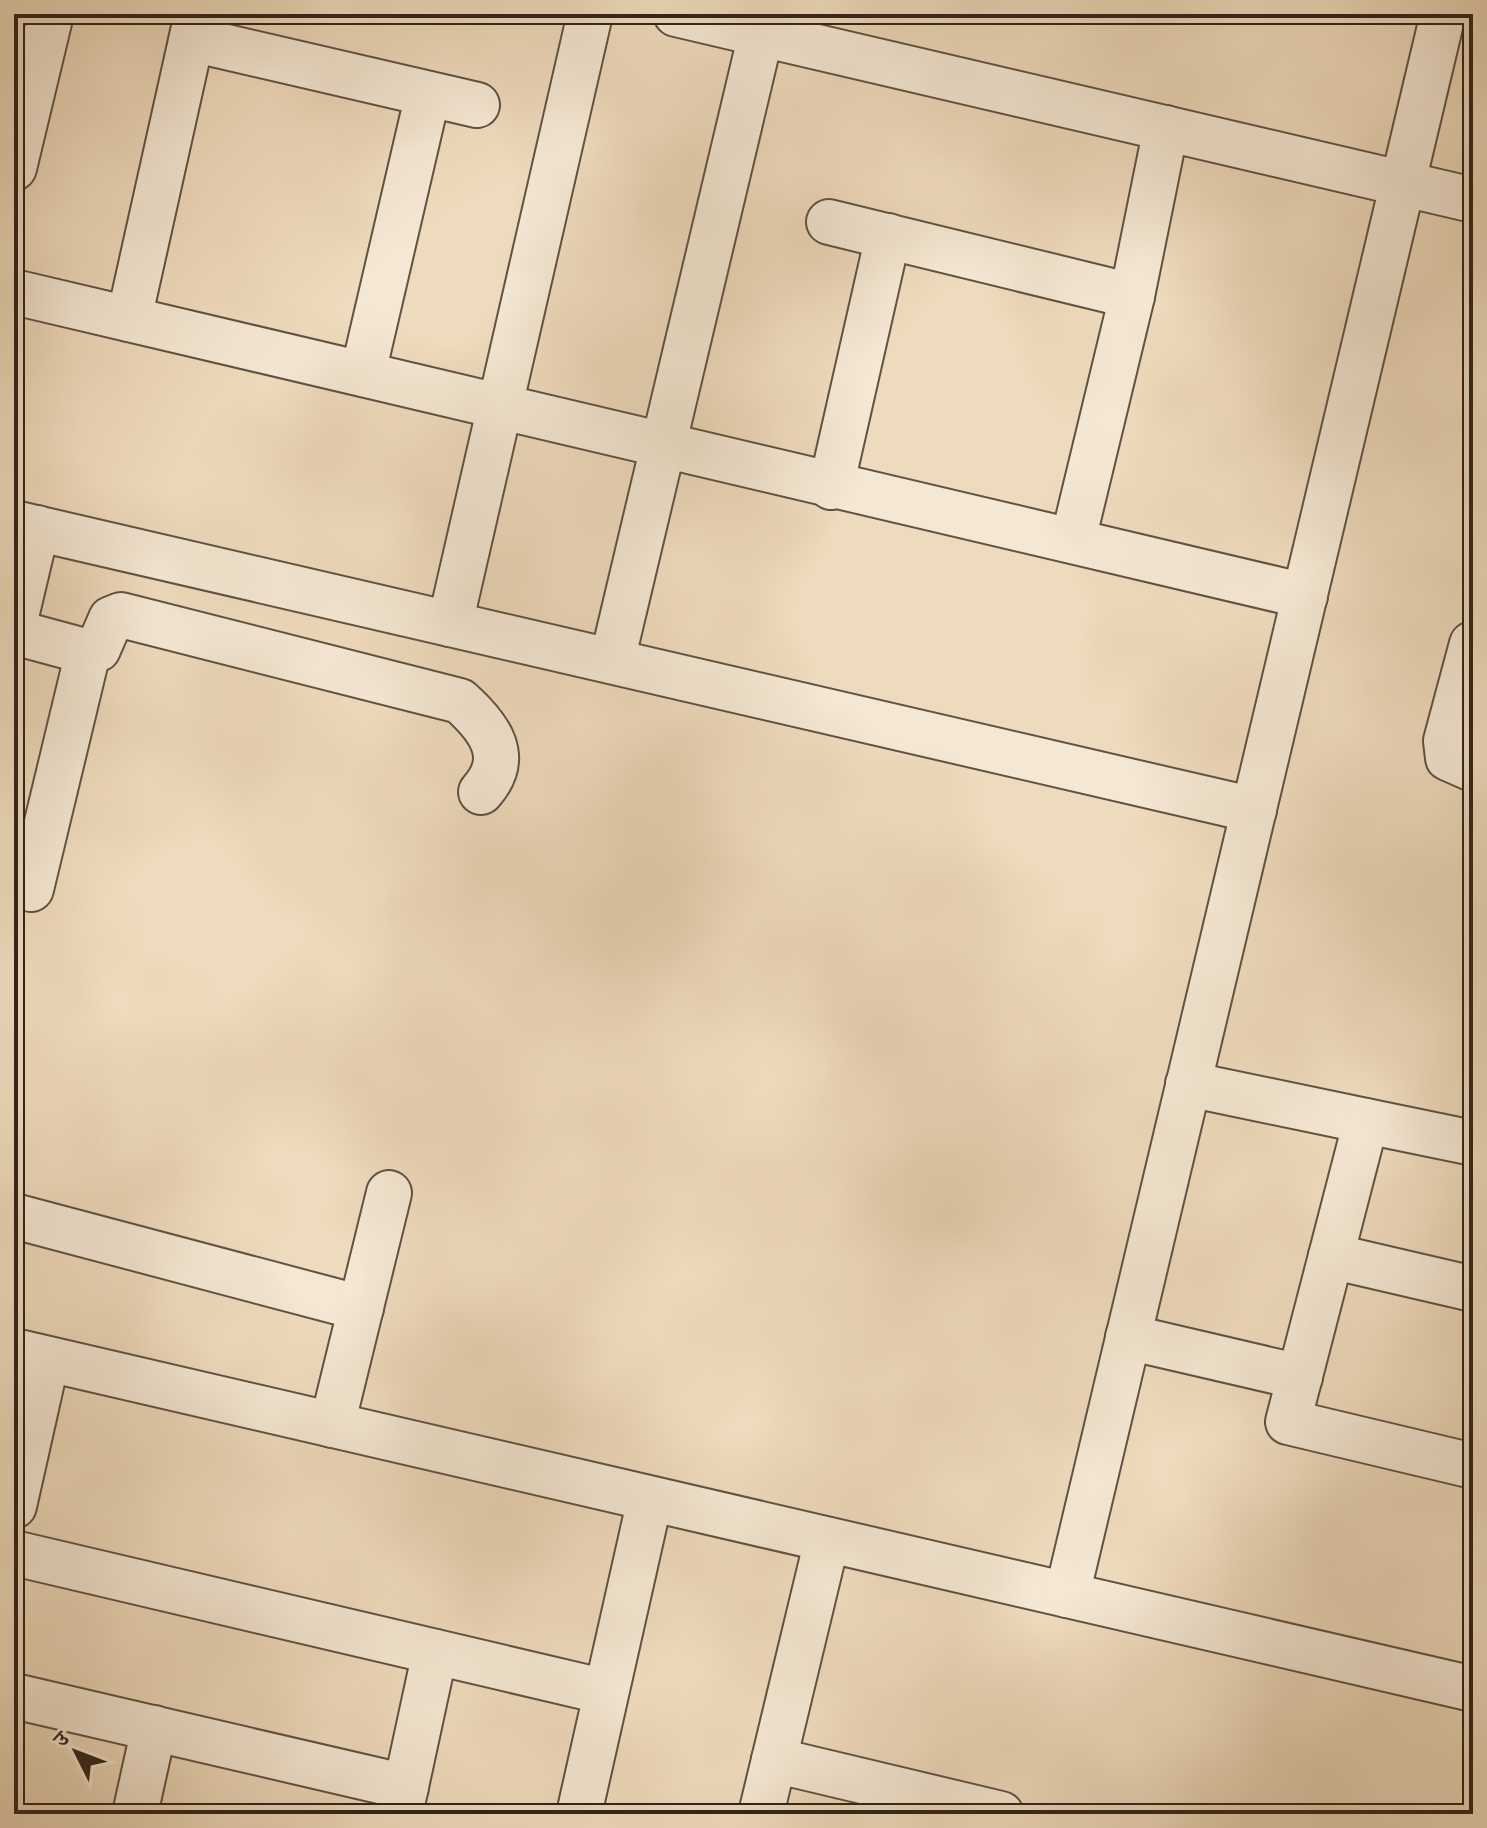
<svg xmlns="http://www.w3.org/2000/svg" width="1487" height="1828" font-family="'EB Garamond','Noto Serif Devanagari',serif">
<rect width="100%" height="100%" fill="#eedabc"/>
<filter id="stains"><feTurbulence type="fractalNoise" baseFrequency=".0025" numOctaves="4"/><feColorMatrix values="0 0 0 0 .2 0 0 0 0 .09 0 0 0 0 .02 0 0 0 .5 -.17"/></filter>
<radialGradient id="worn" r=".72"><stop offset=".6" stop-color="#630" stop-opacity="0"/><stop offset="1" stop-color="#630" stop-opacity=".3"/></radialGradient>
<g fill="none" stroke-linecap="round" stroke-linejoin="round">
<defs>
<g id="minor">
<polyline points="676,14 1473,200"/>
<polyline points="192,39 477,105"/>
<polyline points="14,168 51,14"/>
<polyline points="829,222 1132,296"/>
<polyline points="14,292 1305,596"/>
<polyline points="129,319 197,14"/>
<polyline points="363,373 428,94"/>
<polyline points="831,487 888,236"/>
<polyline points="14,523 1254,810"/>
<polyline points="1073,540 1132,296 1166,128"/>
<polyline points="450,624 590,14"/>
<polyline points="14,625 37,528"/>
<path d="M 14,632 L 88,652 L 98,649 L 111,619 L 121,615 L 460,701 C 490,728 512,757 481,792"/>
<polyline points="1472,644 1446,741 1448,758 1473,769"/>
<polyline points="612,661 761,34"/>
<polyline points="31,889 88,652"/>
<polyline points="1188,1084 1366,1121 1288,1422 1473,1466"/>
<polyline points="1366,1121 1473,1143"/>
<polyline points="14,1216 361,1308"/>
<polyline points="1331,1256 1473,1289"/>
<polyline points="1128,1337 1300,1377"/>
<polyline points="14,1351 1473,1689"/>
<polyline points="332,1425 389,1193"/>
<polyline points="14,1506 47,1359"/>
<polyline points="14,1553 606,1692"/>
<polyline points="1067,1595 1443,14"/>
<polyline points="14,1696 406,1787"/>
<polyline points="774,1760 1001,1814"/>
<polyline points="135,1814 154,1728"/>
<polyline points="400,1814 435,1652"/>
<polyline points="579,1814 650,1499"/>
<polyline points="761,1814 827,1540"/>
</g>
</defs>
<use href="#minor" stroke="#605244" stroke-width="48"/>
<use href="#minor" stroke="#f4e7d3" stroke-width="44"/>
</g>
<rect width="1487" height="1828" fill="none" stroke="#eedabc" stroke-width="48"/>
<rect x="16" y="16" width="1455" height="1796" fill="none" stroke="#30241c" stroke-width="4"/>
<rect x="24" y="24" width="1439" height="1780" fill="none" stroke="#30241c" stroke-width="2"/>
<g transform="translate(76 1752) rotate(312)" stroke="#f4e7d3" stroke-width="6" paint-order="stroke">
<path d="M0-6L14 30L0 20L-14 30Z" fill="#30241c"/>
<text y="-12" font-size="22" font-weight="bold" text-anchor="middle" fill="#30241c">उ</text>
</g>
<rect width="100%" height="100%" filter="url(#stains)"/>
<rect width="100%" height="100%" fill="url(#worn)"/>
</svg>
